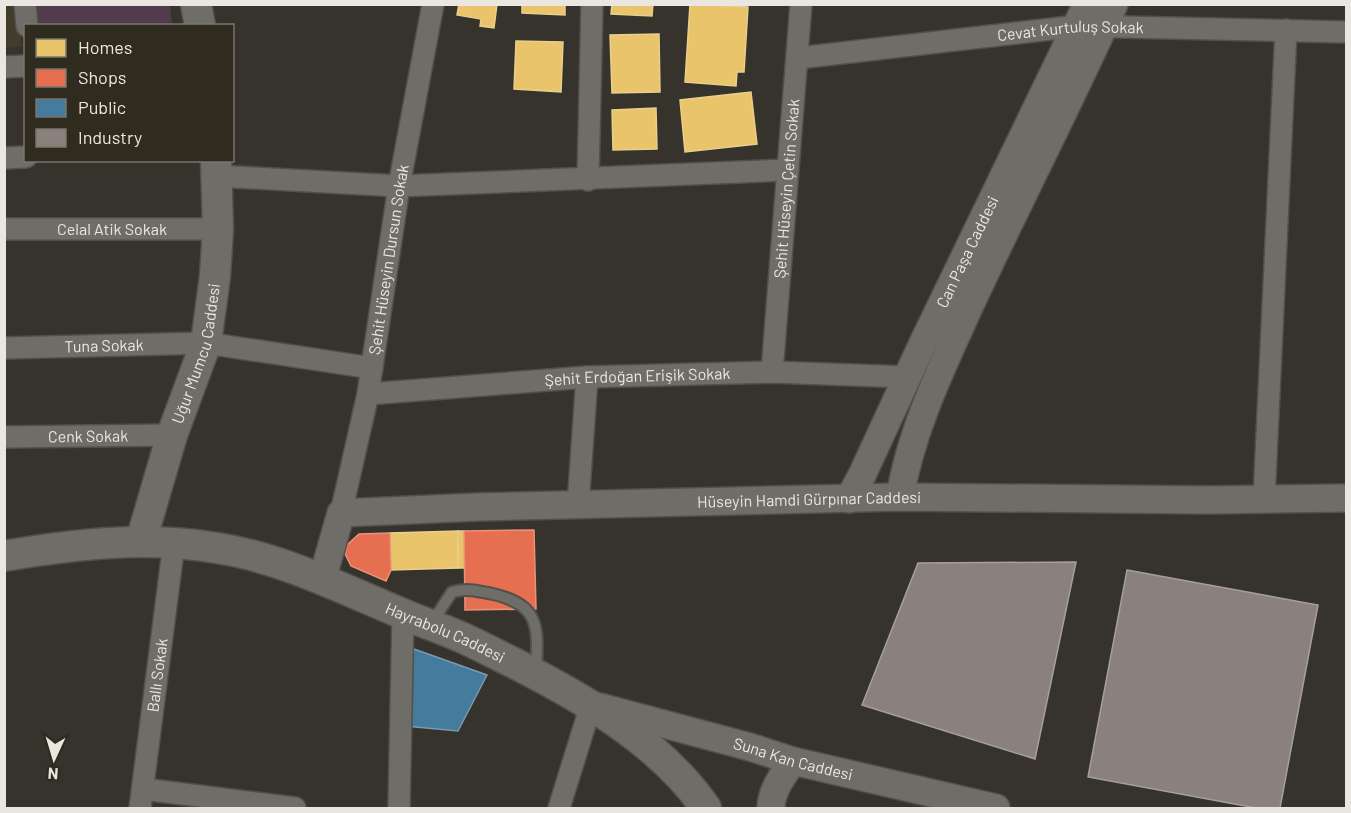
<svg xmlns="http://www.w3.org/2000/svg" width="1351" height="813" font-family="Barlow,sans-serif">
<rect width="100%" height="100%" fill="#36332c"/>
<polygon fill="#423d2b" points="5,5 15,5 22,46 5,48"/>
<polygon fill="#513c4e" points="35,5 170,5 172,25 37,25"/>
<g fill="#e9c46a" stroke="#e9ce8d" stroke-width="1.5">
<polygon points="459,4 497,4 494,28 480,26 481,19 457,15"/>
<polygon points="522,4 565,4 565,15 522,13"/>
<polygon points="612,4 653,4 652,16 611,14"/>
<polygon points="690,4 748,7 744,72 737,72 736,86 685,82"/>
<polygon points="659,34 660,92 612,93 610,35"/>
<polygon points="516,41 563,42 561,92 514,89"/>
<polygon points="751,92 757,144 685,152 680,100"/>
<polygon points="656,108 657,149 613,150 612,110"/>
<polygon points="458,531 458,568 391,570 390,533"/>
<polygon points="458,531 464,531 465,568 458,568"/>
</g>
<g fill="#e76f51" stroke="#e8937c" stroke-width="1.5">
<polygon points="534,530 536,609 465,610 464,531"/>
<polygon points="390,533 391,570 386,581 351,566 345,554 347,545 359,534"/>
</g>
<polygon fill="#457b9d" stroke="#769bb1" stroke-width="1.5" points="414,649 487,675 458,731 405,726"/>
<g fill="#8a817c" stroke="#a6a09a" stroke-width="1.5">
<polygon points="1076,562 1035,759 862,705 918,563"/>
<polygon points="1127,570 1318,605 1280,808 1256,808 1088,777"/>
</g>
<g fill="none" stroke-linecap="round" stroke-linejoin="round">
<defs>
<path id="service" d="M 431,624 L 452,592 C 467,588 478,591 493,594 C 541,605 538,628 536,671"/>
<g id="minor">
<polyline points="25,4 27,26"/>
<path id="s1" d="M 798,58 L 1078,26 L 1346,32"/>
<polyline points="4,67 26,66"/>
<polyline points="4,158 26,157"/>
<polyline points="217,176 399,186 787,170"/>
<polyline points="588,180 592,4"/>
<path id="s2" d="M 4,229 L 218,229"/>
<path id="s3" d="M 4,348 L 206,343 L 372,368"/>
<path id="s4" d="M 772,372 L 801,4"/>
<path id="s5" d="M 368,394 L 587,377 L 772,372 L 908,377"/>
<path id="s6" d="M 4,437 L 172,435"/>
<polyline points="1264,499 1286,30"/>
<polyline points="578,505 587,377"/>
<path id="s7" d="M 341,513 L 368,394 L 399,186 L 433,4"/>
<polyline points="143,789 295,808"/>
<path id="s8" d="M 140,808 L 174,543"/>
<polyline points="399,808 403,614"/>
<polyline points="559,808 591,705"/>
</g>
<g id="tertiary">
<path d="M 900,497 C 911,430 942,367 970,305 C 1017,204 1068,106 1114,4"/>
<path id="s9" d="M 849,499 L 862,475 L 923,343 L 1087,4"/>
<path id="s10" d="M 322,580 L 341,513 L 478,507 L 900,497 L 1210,500 L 1346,498"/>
<path id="s11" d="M 600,707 L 750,747 L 793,761 L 996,808"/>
<path d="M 771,808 C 771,791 783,775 793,761"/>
</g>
<g id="secondary">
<polyline points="196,4 200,26"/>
<path id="s12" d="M 141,541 L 172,435 L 206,343 L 215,276 L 218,229 L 216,160"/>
<path id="s13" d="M 4,556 C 75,544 145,536 217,548 C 278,557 339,587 396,611 C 418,621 441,628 463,638 C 481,646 499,656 516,664 C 586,700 660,742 706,808"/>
</g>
</defs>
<use href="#service" stroke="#52504a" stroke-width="14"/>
<use href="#minor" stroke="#52504a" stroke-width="24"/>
<use href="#tertiary" stroke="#52504a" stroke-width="30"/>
<use href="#secondary" stroke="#52504a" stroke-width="33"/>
<use href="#service" stroke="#6f6d68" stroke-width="10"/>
<use href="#minor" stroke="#6f6d68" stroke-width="21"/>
<use href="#tertiary" stroke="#6f6d68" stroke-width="27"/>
<use href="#secondary" stroke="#6f6d68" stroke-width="30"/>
</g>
<g text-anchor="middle" stroke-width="6" stroke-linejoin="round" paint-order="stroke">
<g font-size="16" fill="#e9e7df" stroke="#2f2b1f">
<text dy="6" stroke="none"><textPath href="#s1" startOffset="274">Cevat Kurtuluş Sokak</textPath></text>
<text dy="6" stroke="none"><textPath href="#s4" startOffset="184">Şehit Hüseyin Çetin Sokak</textPath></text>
<text dy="6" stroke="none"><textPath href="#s2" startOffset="108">Celal Atik Sokak</textPath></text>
<text dy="6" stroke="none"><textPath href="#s9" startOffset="274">Can Paşa Caddesi</textPath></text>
<text dy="6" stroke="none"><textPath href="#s7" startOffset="258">Şehit Hüseyin Dursun Sokak</textPath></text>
<text dy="6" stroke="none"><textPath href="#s3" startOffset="100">Tuna Sokak</textPath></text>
<text dy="6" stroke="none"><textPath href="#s12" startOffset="196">Uğur Mumcu Caddesi</textPath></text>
<text dy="6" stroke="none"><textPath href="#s5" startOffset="270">Şehit Erdoğan Erişik Sokak</textPath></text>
<text dy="6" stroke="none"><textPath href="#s6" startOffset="84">Cenk Sokak</textPath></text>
<text dy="6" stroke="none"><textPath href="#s10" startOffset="538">Hüseyin Hamdi Gürpınar Caddesi</textPath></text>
<text dy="6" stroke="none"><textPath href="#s13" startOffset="458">Hayrabolu Caddesi</textPath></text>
<text dy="6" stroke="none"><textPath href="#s8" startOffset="134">Ballı Sokak</textPath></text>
<text dy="6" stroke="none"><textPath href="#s11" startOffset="200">Suna Kan Caddesi</textPath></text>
</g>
</g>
<rect width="1351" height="813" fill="none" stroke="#e9e7df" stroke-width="12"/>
<rect x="24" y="24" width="210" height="138" fill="#2f2b1f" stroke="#79766c" stroke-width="1.5"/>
<rect x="36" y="39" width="30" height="18" fill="#e9c46a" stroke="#79766c" stroke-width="1.5"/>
<text x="78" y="54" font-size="18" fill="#e9e7df">Homes</text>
<rect x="36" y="69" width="30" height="18" fill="#e76f51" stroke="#79766c" stroke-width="1.5"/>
<text x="78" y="84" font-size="18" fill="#e9e7df">Shops</text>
<rect x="36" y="99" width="30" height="18" fill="#457b9d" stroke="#79766c" stroke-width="1.5"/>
<text x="78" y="114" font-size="18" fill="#e9e7df">Public</text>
<rect x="36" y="129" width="30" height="18" fill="#8a817c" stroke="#79766c" stroke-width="1.5"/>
<text x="78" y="144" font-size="18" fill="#e9e7df">Industry</text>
<g transform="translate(54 759) rotate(184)" stroke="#2f2b1f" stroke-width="4.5" paint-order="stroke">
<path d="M0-4.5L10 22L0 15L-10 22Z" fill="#e9e7df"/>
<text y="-9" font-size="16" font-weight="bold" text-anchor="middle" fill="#e9e7df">N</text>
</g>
</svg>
